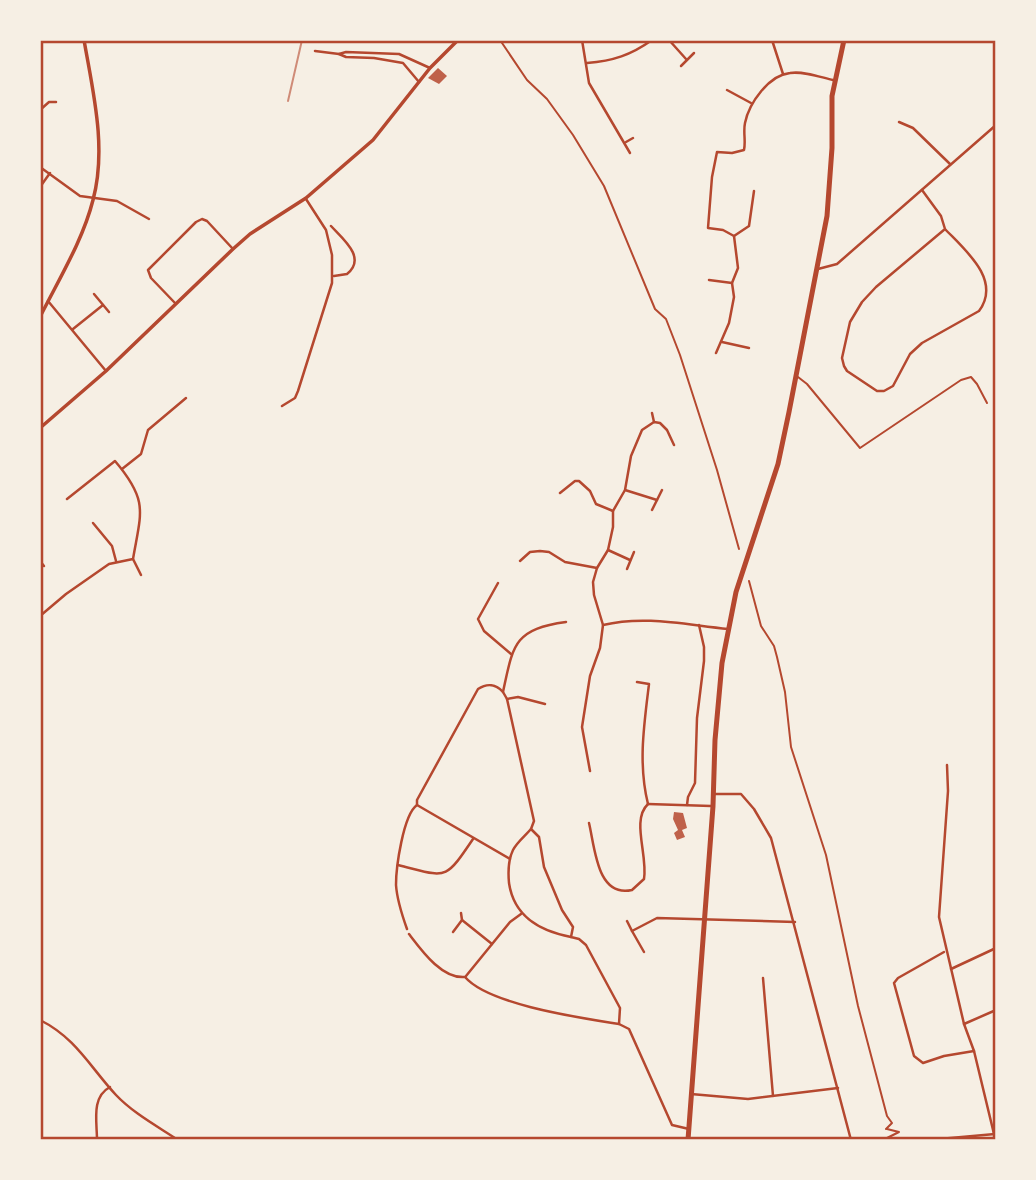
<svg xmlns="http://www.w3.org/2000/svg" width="1036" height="1180" font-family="'Asap Condensed',sans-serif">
<rect width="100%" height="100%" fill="#f6efe4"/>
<g fill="#bf614a">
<polygon points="438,68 447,76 439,84 428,78"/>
<polygon points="674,812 683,813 687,828 682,830 685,837 677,840 674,833 678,830 673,819"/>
</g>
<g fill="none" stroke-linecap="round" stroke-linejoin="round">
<g stroke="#b5482f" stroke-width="2">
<polyline points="500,40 527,80 547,99 573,135 604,186 655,309 666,319 680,355 717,470 739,549"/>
<polyline points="749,581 761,626 774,646 777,657 785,692 791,747 826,855 858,1006 887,1116 892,1123 886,1129"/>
<polyline points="883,1140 899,1132 887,1129"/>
</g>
<polyline stroke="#b5482f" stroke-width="2" points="798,377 807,384 860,448 961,380 971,377 977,384 987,403"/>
<g stroke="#b5482f" stroke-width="2.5">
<polyline points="582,40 589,83 630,153"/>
<polyline points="669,40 686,59"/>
<polyline points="772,40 783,74"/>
<polyline points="315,51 339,54 346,52 399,54 430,68"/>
<polyline points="339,54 346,57 374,58 403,63 419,82"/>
<path d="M 587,63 C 613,61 631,55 652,40"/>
<polyline points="681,66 694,53"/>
<polyline points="727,90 751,103"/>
<polyline points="40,110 49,102 56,102"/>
<polyline points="899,122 913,128 950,164"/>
<polyline points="626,142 633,138"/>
<polyline points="40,167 80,196 117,201 149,219"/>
<polyline points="40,187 50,173"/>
<path d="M 922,190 L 941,216 L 945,229 L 876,287 L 862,302 L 850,322 L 842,358 L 844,366 L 847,371 L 877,391 L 884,391 L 893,386 L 910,354 L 922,343 L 979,311 C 1002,280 965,250 945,229"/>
<path d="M 331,226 C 343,239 367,258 347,274 L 334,276"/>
<polyline points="734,236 749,226 754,191"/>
<polyline points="818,269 837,264 996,125"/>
<polyline points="709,280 732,283"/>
<polyline points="94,294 109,312"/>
<polyline points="48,301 106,371"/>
<polyline points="175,303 151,278 148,270 196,222 202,219 207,221 233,249"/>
<polyline points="73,329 103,305"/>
<polyline points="722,342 749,348"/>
<path d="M 716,353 L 729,323 L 734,297 L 732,283 L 738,268 L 734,236 L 723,230 L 708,228 L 712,177 L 717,152 L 732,153 L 744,150 C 746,141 743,132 745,123 C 749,103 769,75 790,73 C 804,71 820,77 833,80"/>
<polyline points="282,406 295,398 298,391 332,283 332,255 326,230 306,199"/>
<polyline points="652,413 654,422"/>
<polyline points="122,469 141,454 148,430 186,398"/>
<polyline points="625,490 657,500"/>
<polyline points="560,493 575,481 579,481 590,491 596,504 613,511"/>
<polyline points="652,510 662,490"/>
<polyline points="93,523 112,546 116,561"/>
<polyline points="608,550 630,560"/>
<polyline points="133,559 141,575"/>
<polyline points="40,561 44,566"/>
<polyline points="520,561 530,552 540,551 549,552 565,562 597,568"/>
<polyline points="627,569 634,552"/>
<polyline points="498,583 478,619 484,631 511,654"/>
<path d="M 40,616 L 66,594 L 109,564 L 133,559 C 141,512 149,501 115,461 L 67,499"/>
<path d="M 566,622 C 513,629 513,646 503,692 L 507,699 L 534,821 L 531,829 L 539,837 L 544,867 L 562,910 L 573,927 L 571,937 L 579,939 L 586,945 L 620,1008 L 619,1024"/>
<path d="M 603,625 C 645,615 686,625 728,629"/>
<path d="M 637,682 L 649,684 C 644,725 638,764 648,804"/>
<polyline points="507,699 518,697 545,704"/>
<polyline points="947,765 948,791 939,917 964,1024 974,1051 994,1134"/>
<polyline points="590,771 582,727 590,676 600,648 603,625 594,595 593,582 597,568 608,550 613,527 613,511 625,490 631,456 642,430 654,422 660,423 667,430 674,445"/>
<polyline points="715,794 741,794 754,809 771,838 851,1140"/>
<polyline points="648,804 711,806"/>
<polyline points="417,805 510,859"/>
<polyline points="687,805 688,797 695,783 697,718 704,661 704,647 699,625"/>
<path d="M 589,823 C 595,848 597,898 632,890 L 644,879 C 648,855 631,820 648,804"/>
<path d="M 531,829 C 525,836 517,842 513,850 C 508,860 508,872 509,883 C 514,917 540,931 571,937"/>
<path d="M 398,865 C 447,877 444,882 473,839"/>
<polyline points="462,920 492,944"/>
<polyline points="627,921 632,931"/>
<path d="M 407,929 C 402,915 397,900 396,885 C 396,868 403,815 417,805 L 417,800 L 478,689 C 487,683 496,684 503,692"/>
<polyline points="453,932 462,920 461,913"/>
<path d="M 409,934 C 422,951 442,979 465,977 C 489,1005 582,1018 619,1024 L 629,1029 L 672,1125 L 689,1129"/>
<polyline points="644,952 632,931 657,918 795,922"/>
<polyline points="944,952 898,978 894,983 914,1056 923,1063 944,1056 974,1051"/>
<polyline points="951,969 996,948"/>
<polyline points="466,976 510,922 521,914"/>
<polyline points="763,978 773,1096"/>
<path d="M 40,1020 C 76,1038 90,1067 116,1095 C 133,1113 157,1126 178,1140"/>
<polyline points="964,1024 996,1010"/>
<polyline points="691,1094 748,1099 838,1088"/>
<path d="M 97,1140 C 97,1122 91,1097 110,1087"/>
<polyline points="928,1140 995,1134"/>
</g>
<g stroke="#b5482f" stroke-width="3.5">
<path d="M 40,317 C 59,279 83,240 93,200 C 107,148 93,92 84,40"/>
<polyline points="40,428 106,371 233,249 250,234 306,198 373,140 430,68 458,40"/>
</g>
<polyline stroke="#b5482f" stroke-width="5" points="688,1140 713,806 715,740 722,663 736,592 778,464 789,412 827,216 832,148 832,96 844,40"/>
<polyline stroke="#cf8b77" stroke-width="2" points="288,101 302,40"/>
</g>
<rect width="1036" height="1180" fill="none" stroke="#f6efe4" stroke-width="84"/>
<rect x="42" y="42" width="952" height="1096" fill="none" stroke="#b5482f" stroke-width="2.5"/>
</svg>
